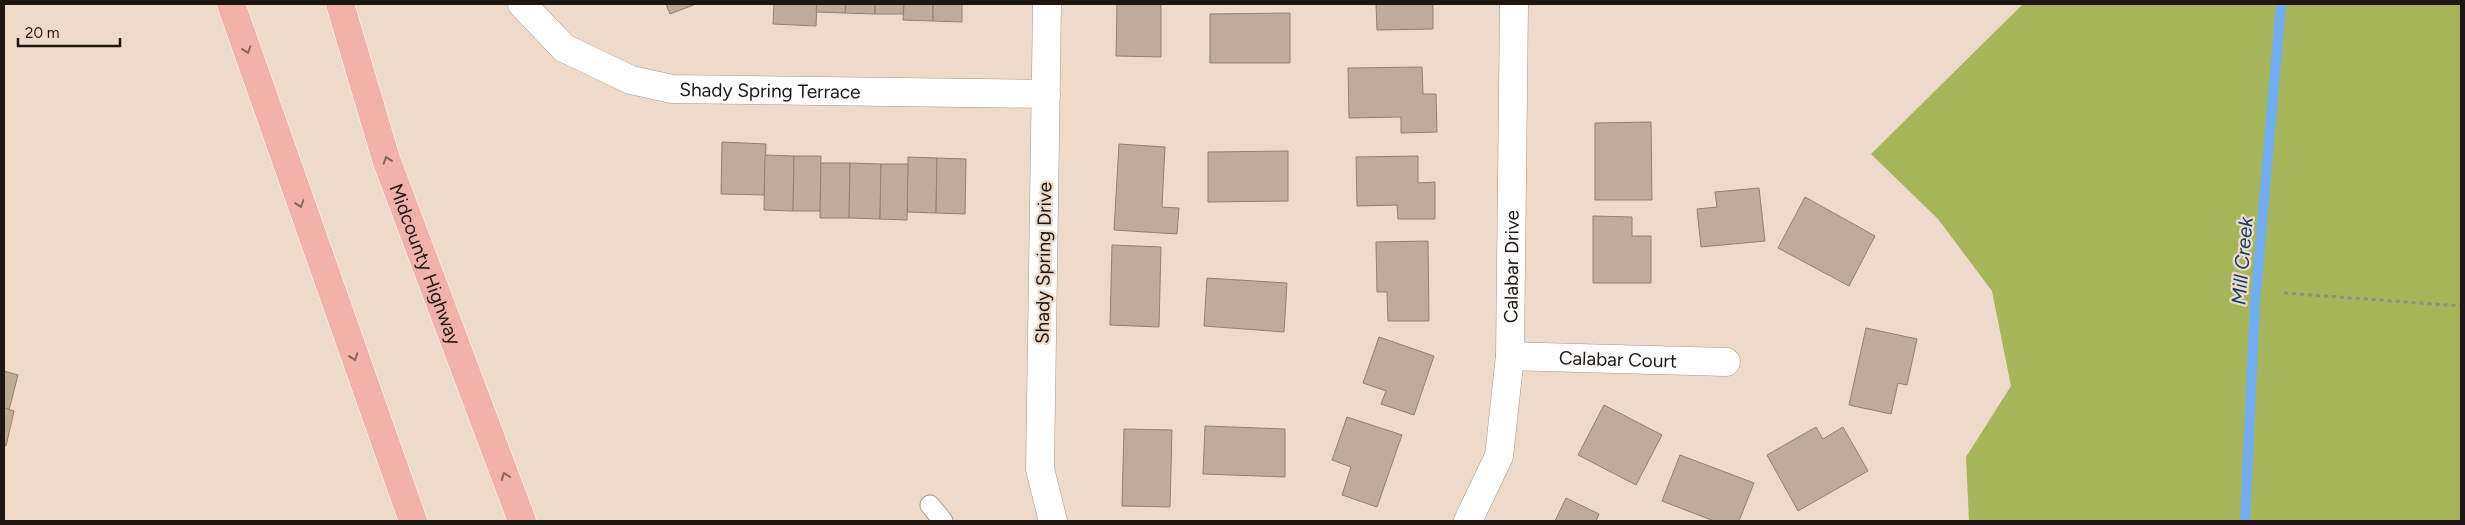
<svg xmlns="http://www.w3.org/2000/svg" width="2465" height="525" font-family="Figtree,sans-serif">
<rect width="100%" height="100%" fill="#eedacb"/>
<polygon fill="#a6b559" points="2023,4 2461,4 2461,521 1969,521 1966,457 2011,386 1992,291 1938,219 1871,154"/>
<g fill="none" stroke-linecap="round" stroke-linejoin="round">
<polyline stroke="#70aef2" stroke-width="10" points="2245,521 2255,304 2281,4"/>
</g>
<g fill="#bdab9c" stroke="#928072">
<polygon points="666,4 696,4 670,14"/>
<polygon points="774,4 817,4 816,26 773,24"/>
<polygon points="817,4 846,4 845,13 816,12"/>
<polygon points="846,4 875,4 875,14 845,13"/>
<polygon points="875,4 904,4 903,14 875,14"/>
<polygon points="904,4 933,4 933,21 903,20"/>
<polygon points="933,4 962,4 962,22 933,21"/>
<polygon points="1117,4 1161,4 1161,57 1116,56"/>
<polygon points="1376,4 1433,4 1433,29 1377,30"/>
<polygon points="1290,13 1290,63 1210,63 1210,14"/>
<polygon points="1422,67 1423,94 1436,94 1437,132 1401,133 1401,117 1349,118 1348,68"/>
<polygon points="1651,122 1652,200 1595,200 1595,123"/>
<polygon points="722,142 766,144 764,195 721,194"/>
<polygon points="1119,144 1165,147 1162,207 1179,208 1177,234 1114,230"/>
<polygon points="1288,151 1288,201 1208,202 1208,152"/>
<polygon points="765,155 794,156 793,211 764,210"/>
<polygon points="794,156 821,156 820,211 793,211"/>
<polygon points="1418,156 1418,183 1435,182 1435,219 1398,219 1397,205 1357,206 1356,157"/>
<polygon points="908,157 937,158 936,213 907,212"/>
<polygon points="937,158 966,159 965,214 936,213"/>
<polygon points="821,163 850,163 849,218 820,218"/>
<polygon points="850,163 881,164 880,219 849,218"/>
<polygon points="881,164 908,164 907,220 880,219"/>
<polygon points="1759,188 1765,241 1701,247 1697,209 1717,207 1715,192"/>
<polygon points="1805,197 1875,236 1849,286 1778,248"/>
<polygon points="1593,216 1632,217 1632,236 1651,236 1651,283 1593,283"/>
<polygon points="1428,241 1429,321 1388,321 1387,292 1377,292 1376,242"/>
<polygon points="1112,245 1161,247 1159,327 1110,325"/>
<polygon points="1207,278 1287,283 1284,332 1204,326"/>
<polygon points="1866,328 1917,339 1907,385 1898,383 1891,414 1849,405"/>
<polygon points="1379,337 1434,356 1414,415 1381,404 1386,391 1363,383"/>
<polygon points="4,371 18,375 9,410 4,408"/>
<polygon points="1604,405 1662,435 1636,485 1578,455"/>
<polygon points="4,408 14,411 6,446 4,446"/>
<polygon points="1347,417 1402,435 1377,507 1342,495 1351,467 1332,460"/>
<polygon points="1205,426 1285,429 1285,477 1203,474"/>
<polygon points="1816,427 1823,439 1843,427 1868,471 1798,511 1767,455"/>
<polygon points="1124,429 1172,430 1170,507 1122,506"/>
<polygon points="1680,455 1754,483 1739,521 1714,521 1662,501"/>
<polygon points="1566,498 1599,514 1596,521 1555,521"/>
</g>
<g fill="none" stroke-linecap="round" stroke-linejoin="round">
<defs>
<polyline id="lane" points="930,505 943,521"/>
<g id="street">
<path id="s1" d="M 522,4 L 564,48 L 631,80 L 672,89 L 1046,94"/>
<polyline points="1047,4 1040,469 1053,521"/>
<path id="s2" d="M 1510,356 L 1726,362"/>
<path id="s3" d="M 1468,521 L 1499,456 L 1510,356 L 1514,4"/>
</g>
<g id="primary">
<polyline points="231,4 413,521"/>
<path id="s4" d="M 340,4 L 386,159 L 522,521"/>
</g>
</defs>
<use href="#lane" stroke="#a99789" stroke-width="21"/>
<use href="#street" stroke="#a99789" stroke-width="29"/>
<use href="#primary" stroke="#fff" stroke-width="29"/>
<polyline stroke="#998a80" stroke-width="3" stroke-dasharray="4 4" stroke-linecap="butt" points="2284,293 2461,306"/>
<use href="#lane" stroke="#fff" stroke-width="19"/>
<use href="#street" stroke="#fff" stroke-width="28"/>
<use href="#primary" stroke="#f2b2aa" stroke-width="28"/>
</g>
<defs><path id="oneway-chevron" d="M-2-3.5L2.5 0L-2 3.5" fill="none" stroke-width="1.6" stroke-linecap="round" stroke-linejoin="round" transform="scale(1.25)"/></defs>
<g stroke="#88645e">
<use href="#oneway-chevron" transform="translate(247 50) rotate(71)"/>
<use href="#oneway-chevron" transform="translate(387 160) rotate(-109)"/>
<use href="#oneway-chevron" transform="translate(300 204) rotate(71)"/>
<use href="#oneway-chevron" transform="translate(354 357) rotate(71)"/>
<use href="#oneway-chevron" transform="translate(505 476) rotate(-110)"/>
</g>
<g text-anchor="middle" stroke-width="4.5" stroke-linejoin="round" paint-order="stroke">
<g font-size="19" fill="#1d1611" stroke="#eedacb">
<text dy="7" stroke="none"><textPath href="#s1" startOffset="275">Shady Spring Terrace</textPath></text>
<text transform="translate(1043 263) rotate(-89)" y="7">Shady Spring Drive</text>
<text dy="7" stroke="none"><textPath href="#s4" startOffset="274">Midcounty Highway</textPath></text>
<text dy="7" stroke="none"><textPath href="#s3" startOffset="262">Calabar Drive</textPath></text>
<text dy="7" stroke="none"><textPath href="#s2" startOffset="108">Calabar Court</textPath></text>
</g>
<g font-size="20" font-style="italic" fill="#123e6a" stroke="#eedacb">
<text transform="translate(2242 261) rotate(-85)" y="7">Mill Creek</text>
</g>
</g>
<rect width="2465" height="525" fill="none" stroke="#1d1611" stroke-width="10"/>
<path d="M18 38v8h102v-8" fill="none" stroke="#1d1611" stroke-width="2.5"/>
<text x="25" y="38" font-size="15" fill="#1d1611" stroke="#eedacb" stroke-width="4" paint-order="stroke">20 m</text>
</svg>
